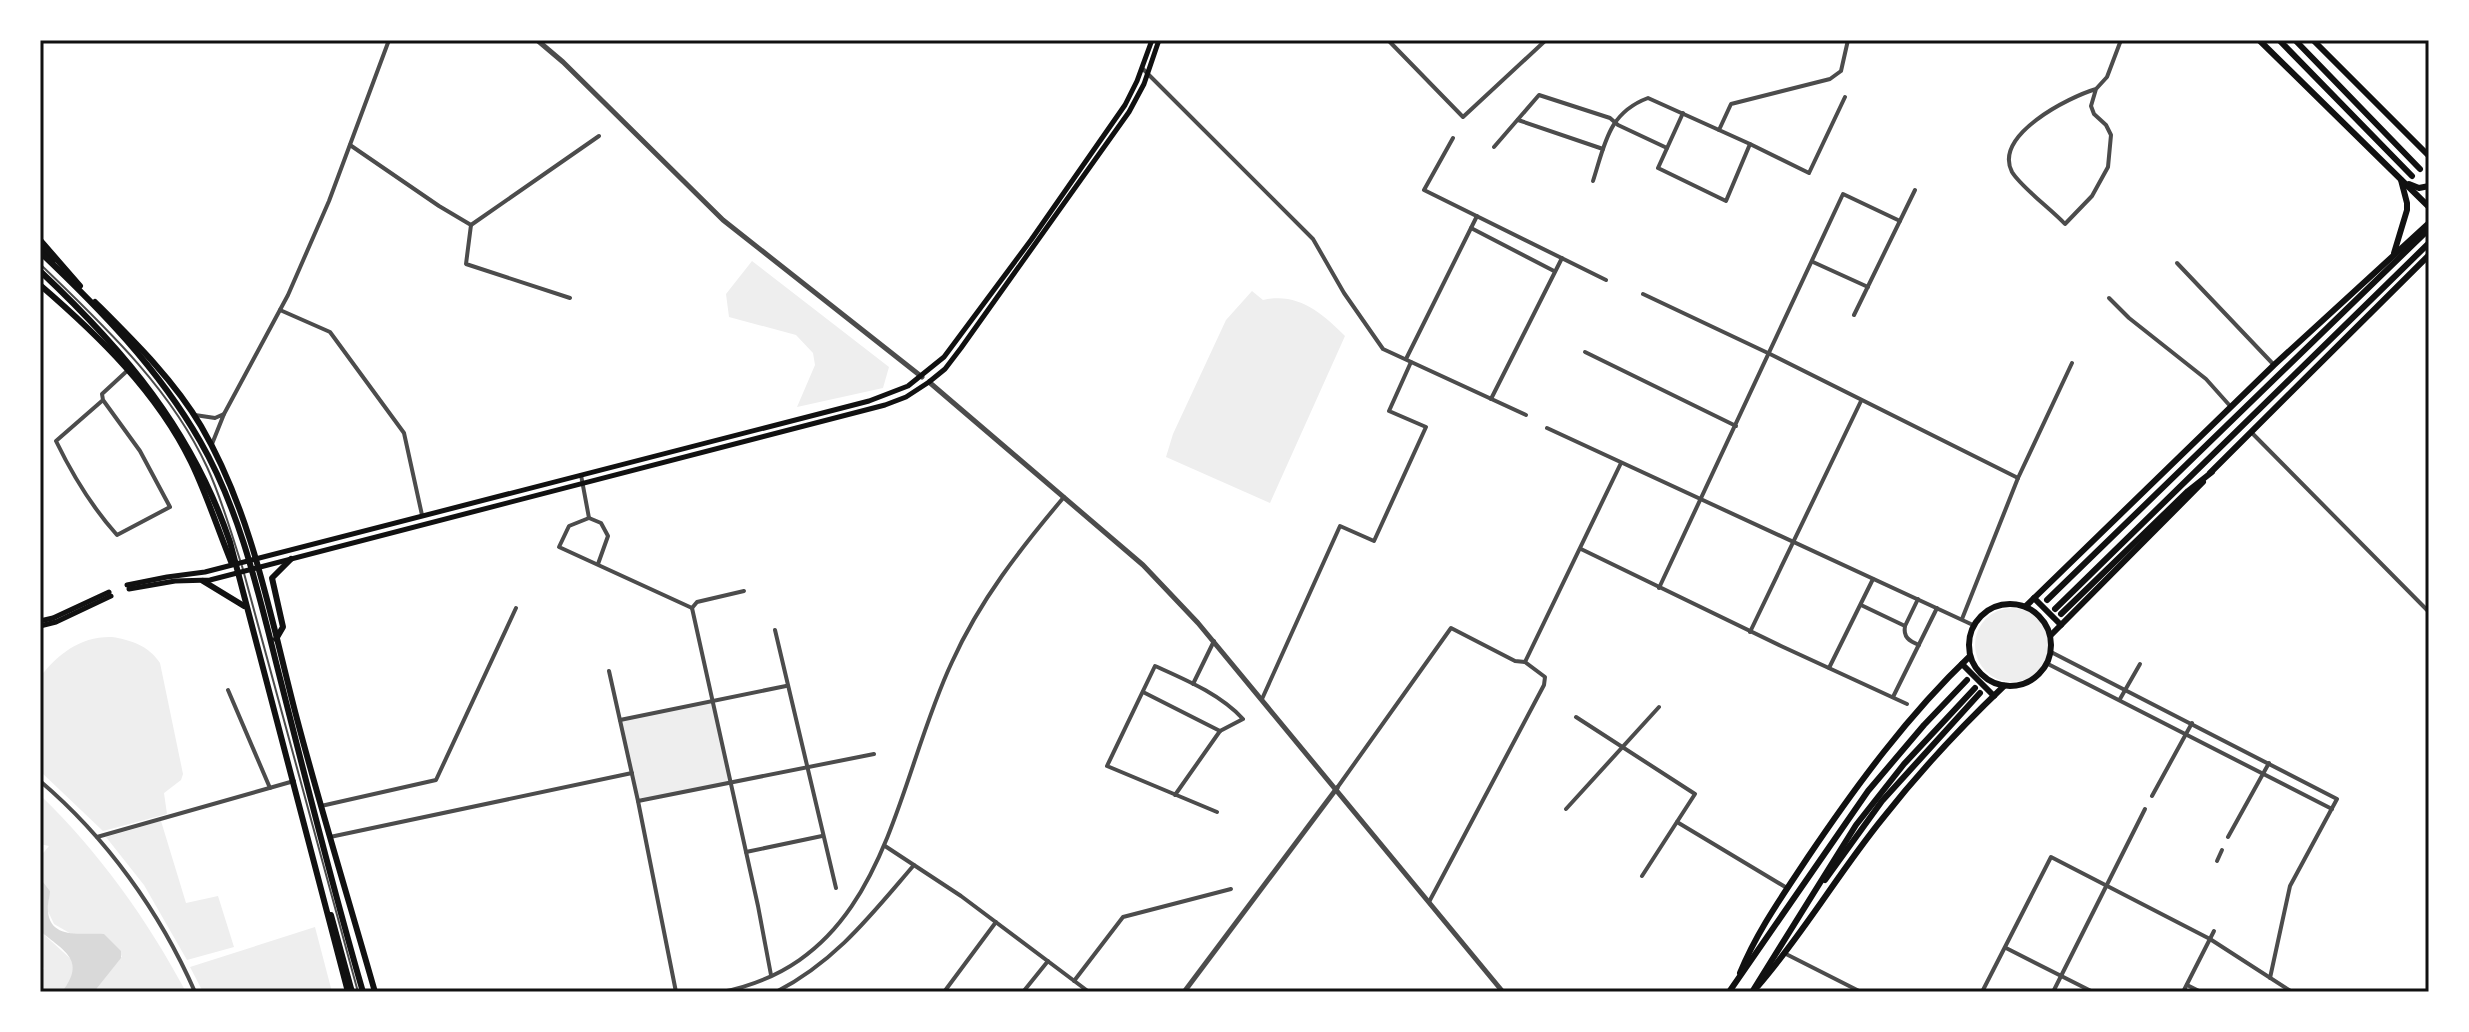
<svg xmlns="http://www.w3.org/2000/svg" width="2469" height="1032" font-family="Signika,sans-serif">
<rect width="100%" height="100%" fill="#fff"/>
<g fill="#eee">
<polygon points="752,261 889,367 883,388 797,407 815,365 813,353 796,335 729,317 726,294"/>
<path d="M 1252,291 L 1263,300 C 1298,292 1322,313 1345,336 L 1270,503 L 1166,457 L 1173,434 L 1226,320 Z"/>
<circle cx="2012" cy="645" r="37"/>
<path d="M 112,637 C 131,640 149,646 160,663 L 183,774 L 181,780 L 164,793 L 167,814 L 103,831 L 40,771 L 40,677 C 58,654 81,636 112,637 Z"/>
<polygon points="713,701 730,783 638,801 620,720"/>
<path d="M 40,795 C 99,852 147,919 186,992 L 94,992 L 122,956 L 88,935 L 73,935 L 54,924 L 47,909 L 50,891 L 40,878 L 40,857 L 49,846 L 40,844 Z"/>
<polygon points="161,821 186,903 218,896 234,947 187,960 144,885 106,837"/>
<polygon points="315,927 332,992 203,992 190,967"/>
<polygon points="40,931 73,961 74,975 62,992 40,992 40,974 44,968 40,965"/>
</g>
<path fill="#d9d9d9" d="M 40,878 L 50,891 C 50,897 47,904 48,911 C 50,941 85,932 104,934 L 121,951 L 121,958 L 94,992 L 62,992 C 87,960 64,951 40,931 Z"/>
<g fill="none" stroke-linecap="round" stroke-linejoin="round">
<g stroke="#4c4c4c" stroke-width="2">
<path d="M 40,264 C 103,325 170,387 207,467 C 221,497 230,529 240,560"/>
<polyline points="242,566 358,992"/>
</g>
<g stroke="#4c4c4c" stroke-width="4">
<polyline points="1388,40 1463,117 1546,40"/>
<polyline points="1142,68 1313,239 1344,293 1383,349 1526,415"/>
<path d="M 2096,89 C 2069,97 1993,135 2012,172 C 2021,187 2052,210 2065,224 L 2092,196 L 2108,167 L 2111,135 L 2106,125 L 2094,114 L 2091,106 L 2096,89 L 2107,77 L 2121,40"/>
<polyline points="1683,113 1658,168 1726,201 1750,144 1719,130 1731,104 1830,79 1841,71 1848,40"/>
<polyline points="1518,120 1603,149"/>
<polyline points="1453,138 1424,190 1606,280"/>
<polyline points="1750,144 1809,173 1845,97"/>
<polyline points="350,145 439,206 471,225 466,264 570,298"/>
<polyline points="1494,147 1539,95 1610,118 1618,125 1667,148"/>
<path d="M 1593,181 C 1605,144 1608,113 1648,98 L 1719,130"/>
<polyline points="471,225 599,136"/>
<polyline points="1471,228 1554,271"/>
<polyline points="1813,262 1868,287"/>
<polyline points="2177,263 2274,365"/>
<polyline points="1643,294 1770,354 2018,478"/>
<polyline points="2109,298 2129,318 2206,379 2231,407"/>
<polyline points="280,310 330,332 404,433 422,515"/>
<polyline points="1854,315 1915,190"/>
<polyline points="1585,352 1736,426"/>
<polyline points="1406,359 1477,216"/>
<polyline points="1491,399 1562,258"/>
<path d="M 103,400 L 140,451 L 170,507 L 117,535 C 91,506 73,476 56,441 L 103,400 L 102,394 L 128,370"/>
<polyline points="224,414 288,295 329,201 389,40"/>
<polyline points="195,415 215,418 224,414 212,444"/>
<polyline points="1547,428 1973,625"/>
<polyline points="2251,432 2429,612"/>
<polyline points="581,475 589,518 601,523 608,536 598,564"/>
<polyline points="589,518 569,526 559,547 692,608"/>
<polyline points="1581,549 1781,646 1907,704"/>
<polyline points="1659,588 1843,194 1900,221"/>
<polyline points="1861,605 1905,626 1918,599"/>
<polyline points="692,608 758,906 771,975"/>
<polyline points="692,608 697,602 744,591"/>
<polyline points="1962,619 2018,478 2072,363"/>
<path d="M 1905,626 C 1903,637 1909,641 1919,645"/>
<polyline points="775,630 836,888"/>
<polyline points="1750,632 1861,401"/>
<polyline points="2051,652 2337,799 2290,886 2270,978"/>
<polyline points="1525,662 1621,463"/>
<polyline points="2048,664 2332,809"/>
<polyline points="1829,668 1873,579"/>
<polyline points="609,671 638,801 874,754"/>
<polyline points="1193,684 1214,641"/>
<polyline points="228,690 270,788"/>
<polyline points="1143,692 1220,731"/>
<polyline points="1893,697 1937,608"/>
<polyline points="1262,699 1340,526 1374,541 1426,427 1389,411 1411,362"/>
<polyline points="2120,699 2140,664"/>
<polyline points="1576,717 1695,794 1642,876"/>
<polyline points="620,720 786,686"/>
<path d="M 40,781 C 106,837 160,912 195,992"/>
<polyline points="1337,788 1451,628 1515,661 1525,662 1545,677 1544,685 1429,902"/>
<path d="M 1175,795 L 1220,731 L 1243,719 C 1220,694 1186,680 1155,666 L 1107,766 L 1217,812"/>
<polyline points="2152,796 2192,723"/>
<polyline points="638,801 676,992"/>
<polyline points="321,806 436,780 516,608"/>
<polyline points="1566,809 1659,707"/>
<polyline points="1677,822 1787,888"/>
<polyline points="97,837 294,781"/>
<polyline points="330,837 632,773"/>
<polyline points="2228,837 2269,763"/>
<polyline points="885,846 961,896 1089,992"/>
<polyline points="746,852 822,836"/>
<polyline points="2217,861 2222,850"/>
<polyline points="2006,948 2093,992"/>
<polyline points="1786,954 1861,992"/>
<polyline points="1074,981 1123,917 1231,889"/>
<polyline points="2187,985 2201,992"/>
<path d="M 722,992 C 887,959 893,787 952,662 C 980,600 1020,549 1064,497"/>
<path d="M 776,992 C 836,961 871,915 914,865"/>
<polyline points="944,992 996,922"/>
<polyline points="1023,992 1048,961"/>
<polyline points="1982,992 2051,857 2210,939 2292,992"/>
<polyline points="2053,992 2145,809"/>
<polyline points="2183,992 2214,931"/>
</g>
<g stroke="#4c4c4c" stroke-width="5">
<polyline points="537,40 563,62 723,220 922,377"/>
<polyline points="929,382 1143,565 1198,623 1503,992"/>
<polyline points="1184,992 1337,788"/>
</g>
<g stroke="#111" stroke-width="5">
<polyline points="127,585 167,577 205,572 869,401 908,386 944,357 1031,240 1125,105 1137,81 1152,40"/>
<polyline points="129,589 175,581 210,580 885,405 906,397 929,382 945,369 961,348 1129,112 1144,84 1159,40"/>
<polyline points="40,621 53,618 109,592"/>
<polyline points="40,626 56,622 111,596"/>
</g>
<g stroke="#111" stroke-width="6">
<polyline points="2259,40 2429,207"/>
<polyline points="2313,40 2429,156"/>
<polyline points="2409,184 2419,188 2429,186"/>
<polyline points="40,248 53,261"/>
<polyline points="2394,253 2407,210 2407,203 2401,180"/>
<path d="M 95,302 C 133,340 174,380 201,426 C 253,515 271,620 297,719 C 321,810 349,901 375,992"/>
<polyline points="2210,473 2429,255"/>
<polyline points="203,581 244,606"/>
<polyline points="2034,598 2061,625"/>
<circle cx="2010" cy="645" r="41"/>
<polyline points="2026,606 2274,365 2429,223"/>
<polyline points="2051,635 2203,482"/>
<polyline points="276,639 283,627 272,578 291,559"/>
<polyline points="1962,664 1994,696"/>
<polyline points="331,915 352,992"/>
<path d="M 1740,973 C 1757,931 1783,895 1808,857 C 1856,786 1908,715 1970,656"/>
<path d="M 1758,986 C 1804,933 1839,872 1883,818 C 1920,771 1961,727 2004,686"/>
</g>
<g stroke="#111" stroke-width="6">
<polyline points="2279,40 2412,176"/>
<polyline points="2295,40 2420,169"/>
<polyline points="40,240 80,286"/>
<path d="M 40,252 C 100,309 158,368 200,441 C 242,514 260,600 281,682 C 307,785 333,889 363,992"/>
<path d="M 40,271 C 125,351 192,430 230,542 L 348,992"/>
<path d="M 40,285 C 98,335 157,392 191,462 C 207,495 218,530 232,564"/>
<polyline points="2047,600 2429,229"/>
<polyline points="2055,609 2429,243"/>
<polyline points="2061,614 2188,491 2212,472"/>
<polyline points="1825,880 1882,801 1980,693"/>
<polyline points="1729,992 1868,791 1924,725 1967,680"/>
<polyline points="1752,992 1856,825 1904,764 1975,688"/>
</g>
</g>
<rect width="2469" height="1032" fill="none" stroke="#ffffff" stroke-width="84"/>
<rect x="42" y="42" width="2385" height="948" fill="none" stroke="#111" stroke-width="3"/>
</svg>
